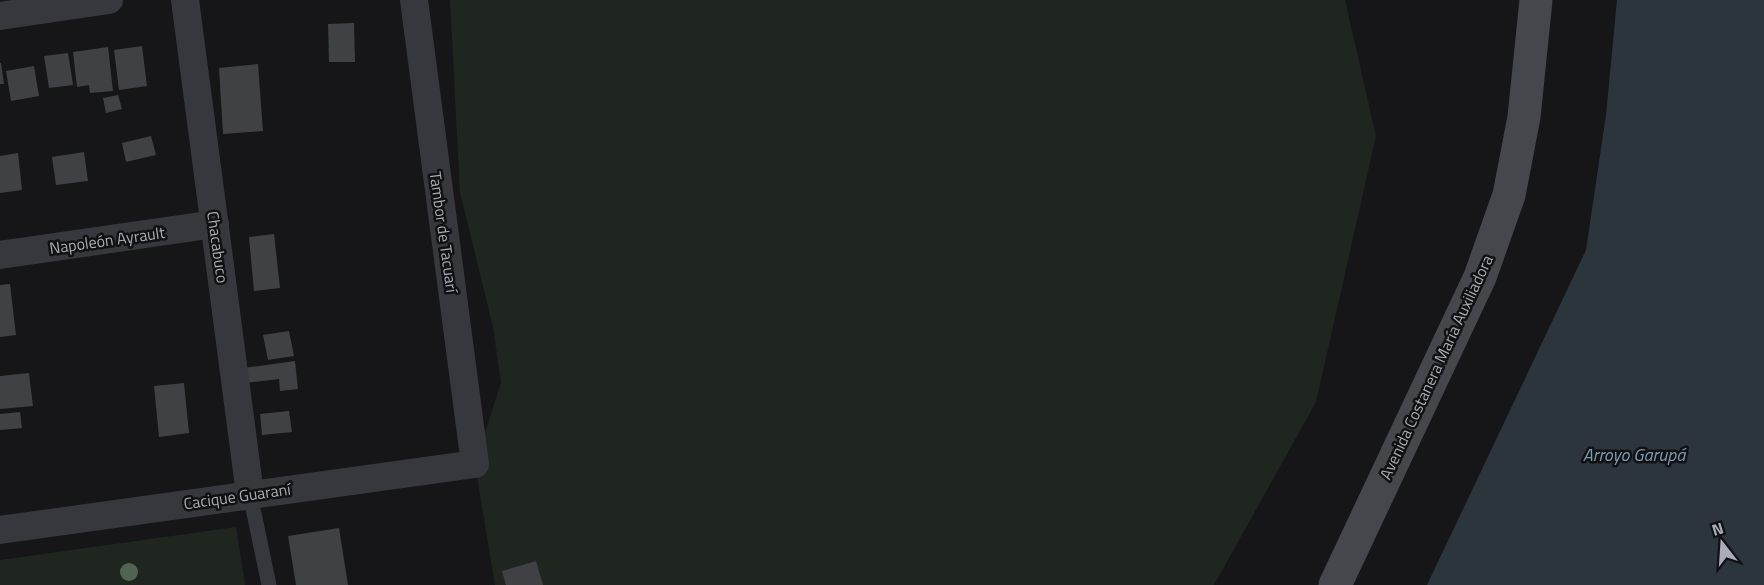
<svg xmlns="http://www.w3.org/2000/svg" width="1764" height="585" font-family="'Titillium Web',sans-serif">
<rect width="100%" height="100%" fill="#161618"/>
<g fill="#1e261f">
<polygon points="450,0 1345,0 1376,136 1316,402 1214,585 495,585 475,464 501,383 493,327 460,193"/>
<polygon points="236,527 245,585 0,585 0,560"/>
</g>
<polygon fill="#2c353c" points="1617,0 1764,0 1764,585 1427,585 1586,250 1606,115"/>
<g fill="#404145">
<polygon points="354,23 355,62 329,62 328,24"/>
<polygon points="142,46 147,86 119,90 114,50"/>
<polygon points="108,47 113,91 90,93 89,85 77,87 73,52"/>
<polygon points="68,53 73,85 49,88 44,56"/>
<polygon points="0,63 1,63 4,84 0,84"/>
<polygon points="258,64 263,131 223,134 219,68"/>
<polygon points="34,66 39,96 11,101 6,71"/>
<polygon points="118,95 122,109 106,113 103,98"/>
<polygon points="151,136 156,155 126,162 122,143"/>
<polygon points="84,152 88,181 56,185 52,157"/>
<polygon points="18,153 22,190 0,193 0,156"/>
<polygon points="274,234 280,288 254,291 249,237"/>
<polygon points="10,284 16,335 0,337 0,285"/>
<polygon points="289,331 294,356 268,360 263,335"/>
<polygon points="295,361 298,389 280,391 279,379 245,383 244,368"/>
<polygon points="29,373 33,406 0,409 0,376"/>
<polygon points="184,383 189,433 159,437 154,386"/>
<polygon points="289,411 292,432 262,435 260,414"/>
<polygon points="20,412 22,428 0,430 0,414"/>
<polygon points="339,528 348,585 296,585 288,536"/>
<polygon points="536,561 543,585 506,585 502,571"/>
</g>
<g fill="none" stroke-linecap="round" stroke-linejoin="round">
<polyline stroke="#37383d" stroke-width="15" points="250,494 269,585"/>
<g stroke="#37383d" stroke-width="28">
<polyline points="185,0 250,494"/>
<polyline points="0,16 109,0"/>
<polyline points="0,255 215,224"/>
<polyline points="0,530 475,464 414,0"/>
</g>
<polyline stroke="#45474d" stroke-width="33" points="1335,585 1480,277 1509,195 1524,117 1536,0"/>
</g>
<circle fill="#506452" cx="129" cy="572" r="9"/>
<g text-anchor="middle" stroke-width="5" stroke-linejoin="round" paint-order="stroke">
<g font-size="16" fill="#a8adb8" stroke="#111113">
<text transform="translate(444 232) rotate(82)" y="6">Tambor de Tacuarí</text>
<text transform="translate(107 240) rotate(-8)" y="6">Napoleón Ayrault</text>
<text transform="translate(218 247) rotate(82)" y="6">Chacabuco</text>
<text transform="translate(1436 367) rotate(-65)" y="6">Avenida Costanera María Auxiliadora</text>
<text transform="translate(237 496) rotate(-8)" y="6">Cacique Guaraní</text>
</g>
<g font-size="18" font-style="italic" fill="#7f9bb3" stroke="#111113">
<text x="1634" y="461">Arroyo Garupá</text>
</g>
</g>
<g transform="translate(1722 543) rotate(343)" stroke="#111113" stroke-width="4.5" paint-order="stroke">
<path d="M0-4.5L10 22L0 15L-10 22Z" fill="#a8adb8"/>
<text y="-9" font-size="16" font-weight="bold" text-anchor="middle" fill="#a8adb8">N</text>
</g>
</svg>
